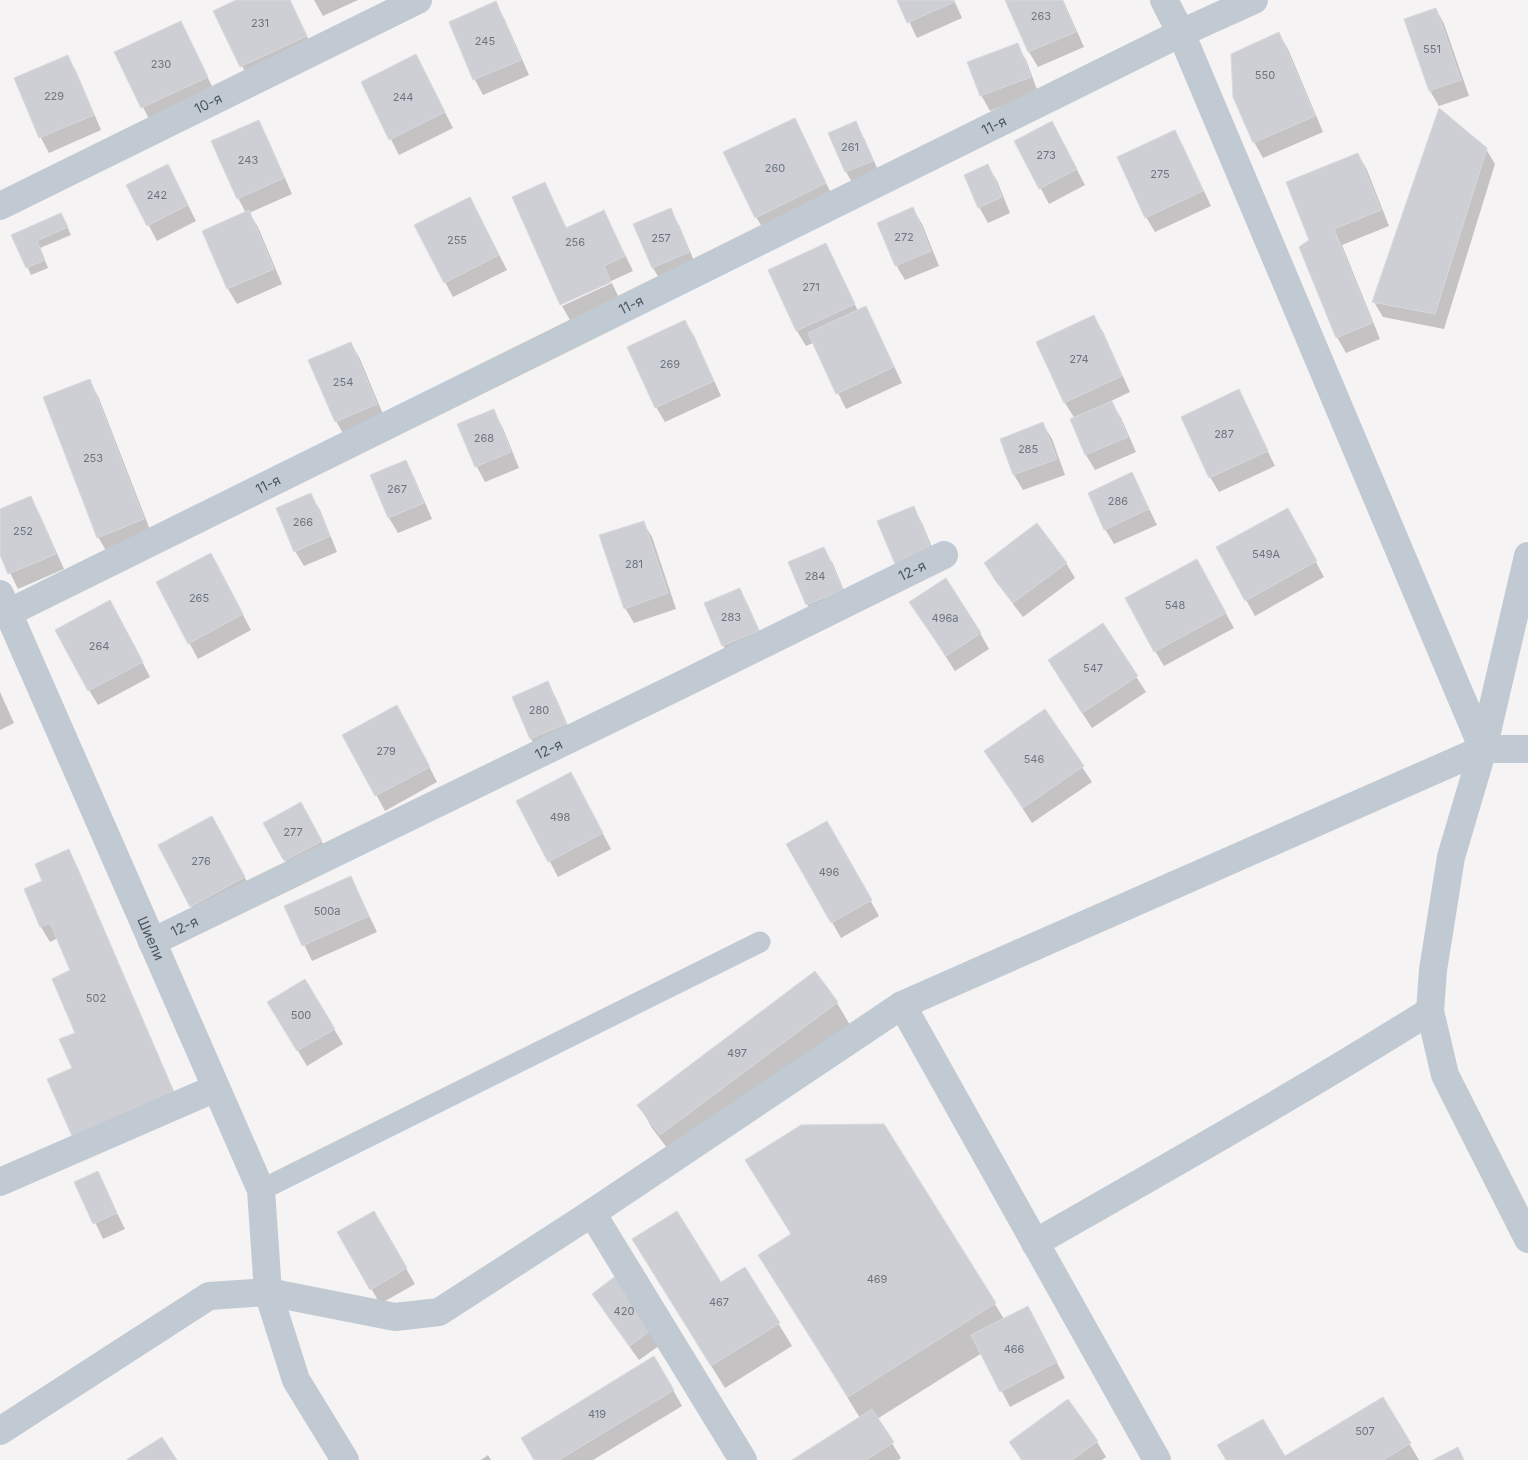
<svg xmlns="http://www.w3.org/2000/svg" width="1528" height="1460" font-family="Inter,sans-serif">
<rect width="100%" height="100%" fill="#f5f3f3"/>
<g fill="#0003">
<polygon points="239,0 290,0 314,51 250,82 215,11"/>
<polygon points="314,0 358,0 323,16"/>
<polygon points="899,0 954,0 962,18 917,38"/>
<polygon points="1007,0 1063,0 1084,47 1038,67 1029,52"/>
<polygon points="495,3 504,18 529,75 483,95 475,80 451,23"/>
<polygon points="1436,9 1444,24 1469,96 1439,106 1430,91 1406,19"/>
<polygon points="180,22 215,92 151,123 116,53"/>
<polygon points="1279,34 1288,49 1323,132 1263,158 1254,142"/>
<polygon points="1017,45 1026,60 1038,92 990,111 981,95 969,63"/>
<polygon points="67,56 76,71 101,130 49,153 41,138 15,79"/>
<polygon points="424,71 453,128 399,155 362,83"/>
<polygon points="794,119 834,199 765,232 756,217"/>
<polygon points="259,122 267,137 292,194 249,213 258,227 282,284 237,304 228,289 204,232 246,213 238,198"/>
<polygon points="855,123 864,138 881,177 855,187 846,172 829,134"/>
<polygon points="1175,131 1183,146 1211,206 1155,232 1146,217"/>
<polygon points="1060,138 1085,185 1049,204 1016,142"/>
<polygon points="1486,149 1495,164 1444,329 1383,317 1374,302"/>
<polygon points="1358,154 1367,170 1389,226 1342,245 1380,339 1346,353 1337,337 1311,240"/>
<polygon points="988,166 997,181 1010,213 988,223 979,207"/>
<polygon points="176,181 196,221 157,241 128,186"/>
<polygon points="544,184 567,229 604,211 633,271 561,304"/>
<polygon points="913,209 922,224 939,266 905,280 896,265"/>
<polygon points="670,210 679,225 697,268 662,283 653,268 634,225"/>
<polygon points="478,214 507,270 453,297 445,282"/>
<polygon points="65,222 71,235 40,248 48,268 31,275 13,236"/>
<polygon points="826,245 858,311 865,308 874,323 902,383 846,409 813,343 806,346 797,331 770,271"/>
<polygon points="612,283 619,298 570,320 562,306"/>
<polygon points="1094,317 1103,332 1130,392 1111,401 1121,418 1136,452 1095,470 1086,455 1072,420 1075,419 1065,403 1038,343"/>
<polygon points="685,321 694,336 721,396 665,422 656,407"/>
<polygon points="351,343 360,359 385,419 345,437 336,421"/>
<polygon points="89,381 98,396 152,535 107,552 98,537"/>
<polygon points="1238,391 1275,466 1219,492 1210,477"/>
<polygon points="493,411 502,426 519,468 485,482 477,467 459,425"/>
<polygon points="1043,424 1052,439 1065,475 1023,490 1014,475 1001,439"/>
<polygon points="406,461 414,477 432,519 398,533 389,518"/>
<polygon points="1132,474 1157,525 1114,544 1105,529"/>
<polygon points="311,495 320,510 337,552 304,566 295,551"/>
<polygon points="30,497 39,513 64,569 18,589 0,552 0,510"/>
<polygon points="913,507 922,523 939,564 905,578"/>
<polygon points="643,522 652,537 676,609 634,623 625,608"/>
<polygon points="1296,525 1324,577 1255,616 1246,600"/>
<polygon points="824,549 833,564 850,605 816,620 807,604"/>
<polygon points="985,563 1066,563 1075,578 1023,617 994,579"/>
<polygon points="219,570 251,630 198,659 157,583"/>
<polygon points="1205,576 1234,628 1164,666 1155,651"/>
<polygon points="739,589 748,605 766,646 731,661 723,645"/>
<polygon points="911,603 980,633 989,649 955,671"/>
<polygon points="119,617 150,677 98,705 89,690"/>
<polygon points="1103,625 1146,692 1092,728 1058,676"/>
<polygon points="548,683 556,698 574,740 540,754 531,739 514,697"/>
<polygon points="0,692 14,723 0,730"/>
<polygon points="1045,711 1092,782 1032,823 985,751"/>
<polygon points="406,722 437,782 385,811 344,735"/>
<polygon points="579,789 611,849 558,877 518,801"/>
<polygon points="310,819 330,857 294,876 265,823"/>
<polygon points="827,823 879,916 841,938 788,845"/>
<polygon points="221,833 253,893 200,921 191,906"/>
<polygon points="69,851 77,866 181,1108 74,1069 76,1033 72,971 58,938 50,942 41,927 43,882"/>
<polygon points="351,878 377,932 312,961 286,907"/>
<polygon points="837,1003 850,1025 674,1157 652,1128 639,1105"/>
<polygon points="278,1017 334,1029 343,1044 307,1066"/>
<polygon points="884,1125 1004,1319 1036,1323 1065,1378 1010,1407 982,1353 877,1419 901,1458 898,1460 795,1460 860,1418 760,1255 792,1235 746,1161"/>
<polygon points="97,1173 125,1229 103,1239 76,1182"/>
<polygon points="374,1213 415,1284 380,1304 339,1232"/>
<polygon points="647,1263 721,1284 778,1323 792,1346 725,1388"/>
<polygon points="617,1277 663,1343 639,1360 603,1310 594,1294"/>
<polygon points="673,1390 682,1406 593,1460 535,1460"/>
<polygon points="1383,1399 1419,1460 1227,1460 1284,1458"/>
<polygon points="1011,1442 1097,1442 1106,1457 1102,1460 1021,1460"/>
<polygon points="488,1455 491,1460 481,1460"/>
</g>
<g fill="#cdcfd5" stroke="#d7d9de">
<polygon points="236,0 290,0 307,36 240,67 213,11"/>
<polygon points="897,0 953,0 954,2 907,23"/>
<polygon points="1005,0 1062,0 1076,32 1028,52"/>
<polygon points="496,1 521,60 473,80 449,22"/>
<polygon points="1436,8 1461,80 1429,91 1404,19"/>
<polygon points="181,21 208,77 141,108 114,52"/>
<polygon points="1279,32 1315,116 1253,143 1233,97 1231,54"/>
<polygon points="1018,43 1031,77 980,96 967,62"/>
<polygon points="416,54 445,112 389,140 361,82"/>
<polygon points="68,55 94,115 39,138 14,78"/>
<polygon points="1439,108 1487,148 1435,314 1372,302"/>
<polygon points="795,118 826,183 755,218 723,152"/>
<polygon points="259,120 284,178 237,199 211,141"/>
<polygon points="856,121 873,161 845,172 828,133"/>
<polygon points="1052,121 1077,169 1039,189 1014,141"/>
<polygon points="1175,130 1203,191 1145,218 1117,157"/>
<polygon points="1358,153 1381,210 1334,229 1372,323 1336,338 1299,247 1309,240 1286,182"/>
<polygon points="168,164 188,205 147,226 126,185"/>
<polygon points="988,164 1002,197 978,208 964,175"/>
<polygon points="545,182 566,228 604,210 625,256 604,266 611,282 560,305 512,197"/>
<polygon points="470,197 499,255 444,283 414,225"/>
<polygon points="913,207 931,251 895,266 877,223"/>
<polygon points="671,208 689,252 652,268 633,224"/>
<polygon points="249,210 274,269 227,289 202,231"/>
<polygon points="61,213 68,227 37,241 45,260 26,268 11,235"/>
<polygon points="826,243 855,304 796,331 768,270"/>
<polygon points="866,306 894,367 836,394 808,333"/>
<polygon points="1094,315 1122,376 1064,403 1036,342"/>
<polygon points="685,320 714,381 655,408 627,347"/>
<polygon points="351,342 377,404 335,422 308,360"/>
<polygon points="90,379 144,519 97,538 43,397"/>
<polygon points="1239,389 1268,451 1209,478 1181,417"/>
<polygon points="1112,401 1128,437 1085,455 1070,419"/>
<polygon points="494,409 511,452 475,467 457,424"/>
<polygon points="1043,422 1057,459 1013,475 1000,439"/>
<polygon points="406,460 424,503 388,518 370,475"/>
<polygon points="1132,472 1149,509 1104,530 1088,493"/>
<polygon points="311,493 330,536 294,552 276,508"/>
<polygon points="31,496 56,554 8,574 0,555 0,509"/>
<polygon points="914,506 931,549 895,564 877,521"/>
<polygon points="1288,508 1317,561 1245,601 1216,547"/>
<polygon points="644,521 668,593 624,609 599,535"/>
<polygon points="1037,523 1067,563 1013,603 984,563"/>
<polygon points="824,547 843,590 806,605 788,562"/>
<polygon points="211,553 243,614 188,644 156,582"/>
<polygon points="1197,559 1226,613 1154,652 1125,598"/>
<polygon points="946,578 981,633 946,656 909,602"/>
<polygon points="740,588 758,631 722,646 704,603"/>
<polygon points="110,600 143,662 88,691 55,630"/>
<polygon points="1103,623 1138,676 1082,713 1048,660"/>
<polygon points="548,681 566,724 530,739 512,697"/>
<polygon points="397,705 430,767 375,796 342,735"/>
<polygon points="1045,709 1084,766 1023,808 984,751"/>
<polygon points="571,772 603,833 548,862 516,801"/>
<polygon points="301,802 322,841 284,861 263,823"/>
<polygon points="212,816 245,877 190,907 158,845"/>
<polygon points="827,821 872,900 831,923 786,844"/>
<polygon points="69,849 174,1092 72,1136 47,1079 72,1068 59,1039 75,1033 52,979 70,970 50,923 40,927 24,889 42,881 35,864"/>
<polygon points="351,876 369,916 302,946 284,906"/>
<polygon points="815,971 838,1002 660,1135 637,1105"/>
<polygon points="305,979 335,1029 297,1051 267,1002"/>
<polygon points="884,1124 996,1303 848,1397 758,1255 791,1234 745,1160 801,1125"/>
<polygon points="98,1171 117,1213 93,1224 74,1182"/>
<polygon points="374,1211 407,1268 370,1290 337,1232"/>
<polygon points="677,1211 721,1282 745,1267 780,1323 711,1366 632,1239"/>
<polygon points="617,1275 655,1327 630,1346 592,1294"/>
<polygon points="1028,1306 1057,1362 1000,1392 971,1335"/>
<polygon points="654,1356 674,1390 559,1460 534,1460 521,1438"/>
<polygon points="1383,1397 1411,1443 1383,1460 1226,1460 1217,1445 1263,1419 1285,1456"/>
<polygon points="1068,1399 1098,1441 1072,1460 1022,1460 1009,1442"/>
<polygon points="872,1409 894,1442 866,1460 792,1460"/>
<polygon points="162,1437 177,1460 126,1460"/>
<polygon points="1458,1447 1464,1460 1433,1460"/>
</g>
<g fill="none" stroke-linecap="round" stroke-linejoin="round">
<polyline stroke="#c1cad2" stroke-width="21" points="261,1190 760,942"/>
<g stroke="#c1cad2" stroke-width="28">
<polyline points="1164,0 1181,33 1483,749"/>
<path id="s1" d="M 0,206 L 418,0"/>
<polyline points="1528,556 1483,749 1451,857 1433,970 1430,1011 1445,1075 1528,1239"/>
<path id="s2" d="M 0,594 L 261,1190 L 268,1292 L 296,1380 L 345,1460"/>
<path id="s3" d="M 8,613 L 1181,33 L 1254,0"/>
<path id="s4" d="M 152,942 L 683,684 L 944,555"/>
<polyline points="902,1005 1157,1460"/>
<polyline points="0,1182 216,1088"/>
<polyline points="592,1213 743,1460"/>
<path d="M 1035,1243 C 1168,1167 1301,1092 1430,1011"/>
<polyline points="0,1431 209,1296 268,1292 395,1317 439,1312 592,1213 902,1005 1483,749 1528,749"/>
</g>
</g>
<g text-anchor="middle" stroke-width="4" stroke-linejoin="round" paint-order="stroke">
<g font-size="11" fill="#6b747e">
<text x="1041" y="20">263</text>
<text x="260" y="27">231</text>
<text x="485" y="45">245</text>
<text x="1432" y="53">551</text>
<text x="161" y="68">230</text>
<text x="1265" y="79">550</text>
<text x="54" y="100">229</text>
<text x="403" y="101">244</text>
<text x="850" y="151">261</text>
<text x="1046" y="159">273</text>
<text x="248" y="164">243</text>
<text x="775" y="172">260</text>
<text x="1160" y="178">275</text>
<text x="157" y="199">242</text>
<text x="904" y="241">272</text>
<text x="661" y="242">257</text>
<text x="457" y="244">255</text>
<text x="575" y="246">256</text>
<text x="811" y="291">271</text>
<text x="1079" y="363">274</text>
<text x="670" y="368">269</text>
<text x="343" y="386">254</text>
<text x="1224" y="438">287</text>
<text x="484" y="442">268</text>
<text x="1028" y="453">285</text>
<text x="93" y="462">253</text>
<text x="397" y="493">267</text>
<text x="1118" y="505">286</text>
<text x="303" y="526">266</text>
<text x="23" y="535">252</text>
<text x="1266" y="558">549А</text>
<text x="634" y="568">281</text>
<text x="815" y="580">284</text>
<text x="199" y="602">265</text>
<text x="1175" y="609">548</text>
<text x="731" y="621">283</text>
<text x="945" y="622">496а</text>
<text x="99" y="650">264</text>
<text x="1093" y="672">547</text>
<text x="539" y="714">280</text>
<text x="386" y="755">279</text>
<text x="1034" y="763">546</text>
<text x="560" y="821">498</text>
<text x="293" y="836">277</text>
<text x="201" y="865">276</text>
<text x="829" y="876">496</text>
<text x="327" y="915">500а</text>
<text x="96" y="1002">502</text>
<text x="301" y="1019">500</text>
<text x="737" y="1057">497</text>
<text x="877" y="1283">469</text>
<text x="719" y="1306">467</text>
<text x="624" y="1315">420</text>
<text x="1014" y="1353">466</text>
<text x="597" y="1418">419</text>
<text x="1365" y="1435">507</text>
</g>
<g font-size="14" fill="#4a5661" stroke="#fff">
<text dy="5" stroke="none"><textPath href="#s1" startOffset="232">10-я</textPath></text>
<text dy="5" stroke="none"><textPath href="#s3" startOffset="1100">11-я</textPath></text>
<text dy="5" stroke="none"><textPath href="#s3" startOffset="695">11-я</textPath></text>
<text dy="5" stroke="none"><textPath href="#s3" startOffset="290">11-я</textPath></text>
<text dy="5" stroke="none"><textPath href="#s4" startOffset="846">12-я</textPath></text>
<text dy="5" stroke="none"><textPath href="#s4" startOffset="441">12-я</textPath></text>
<text dy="5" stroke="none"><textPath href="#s4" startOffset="36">12-я</textPath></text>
<text dy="5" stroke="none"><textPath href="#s2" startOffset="376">Шиели</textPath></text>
</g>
</g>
</svg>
